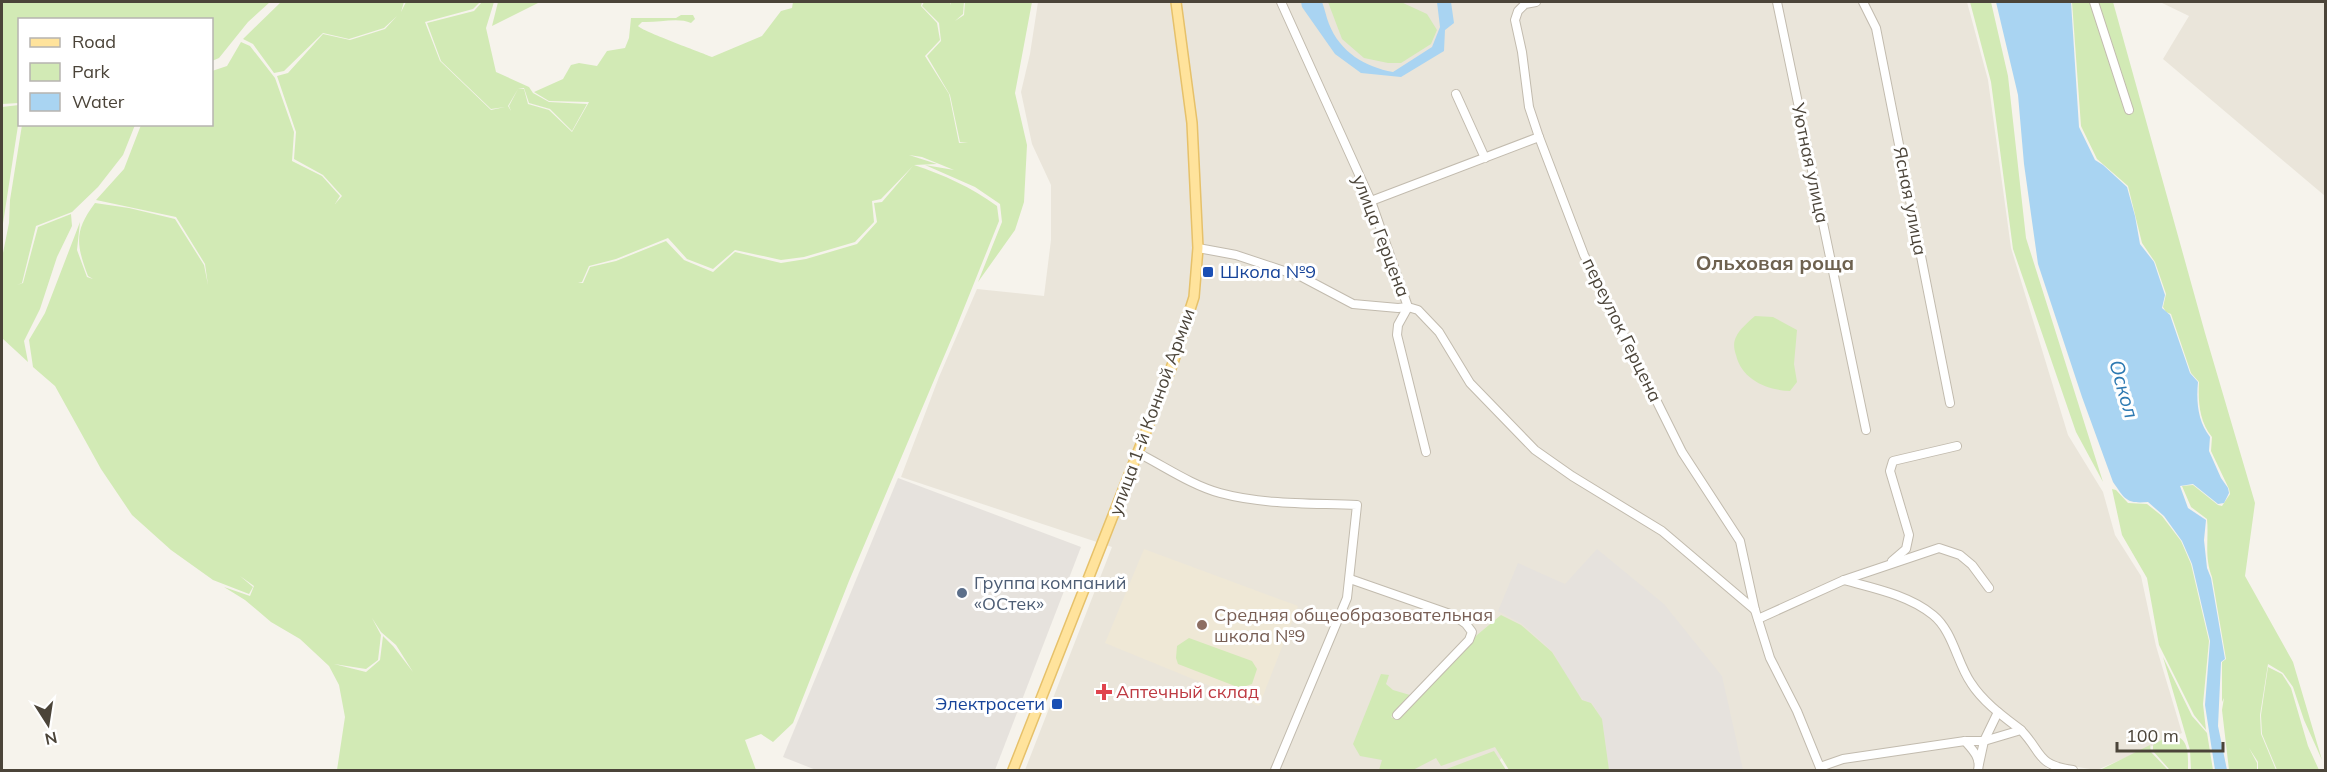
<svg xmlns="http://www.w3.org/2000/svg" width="2327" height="772" font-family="Mulish,sans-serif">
<rect width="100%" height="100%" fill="#f6f3ec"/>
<g fill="#eae5da">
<polygon points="1038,2 1967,2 1988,80 2011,248 2068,435 2103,492 2115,535 2141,576 2156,646 2182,733 2097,770 2038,761 2049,770 1568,770 1527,726 1492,770 1025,770 1112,547 901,477 939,377 977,289 1044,296 1051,240 1051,185 1032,144 1021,92 1030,54"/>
<polygon points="2160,2 2325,2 2325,196 2163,59 2189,16"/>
</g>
<g fill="#e6e2dd">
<polygon points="898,478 1081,547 995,770 816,770 783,757"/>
<polygon points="1597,549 1664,604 1722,676 1743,770 1609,770 1602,719 1592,703 1583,700 1568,680 1553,652 1540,640 1522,624 1498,611 1518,563 1565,584"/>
</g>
<polygon fill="#efe8d6" points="1144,549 1298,606 1259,706 1105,643"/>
<g fill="#d2eab5" fill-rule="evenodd">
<polygon points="2,2 270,2 248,22 219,58 212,61 212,20 20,20 19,103 2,104"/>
<path d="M 281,2 L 404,2 L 401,12 L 406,2 L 480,2 L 473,9 L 425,22 L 440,61 L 491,110 L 505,107 L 491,109 L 441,61 L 427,23 L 474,11 L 482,2 L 494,2 L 486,28 L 496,72 L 529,87 L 533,93 L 549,102 L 587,104 L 572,131 L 550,109 L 529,103 L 524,88 L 518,89 L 508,106 L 511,111 L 509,106 L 518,89 L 524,89 L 528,104 L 549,110 L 572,132 L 589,102 L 549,101 L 534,92 L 563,79 L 571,65 L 579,63 L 597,66 L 607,51 L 625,48 L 629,38 L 631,18 L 676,18 L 681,15 L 693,15 L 695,19 L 691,23 C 678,17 658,23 642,22 L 638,26 C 642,31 700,52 712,57 L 762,36 L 781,11 L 792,8 L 793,2 L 922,2 L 921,6 L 937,23 L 940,40 L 925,56 L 949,94 L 959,143 L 968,142 L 960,142 L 950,95 L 927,56 L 941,41 L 939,23 L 922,6 L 924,2 L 950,2 L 951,5 L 951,2 L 964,2 L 963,14 L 955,21 L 964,15 L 965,2 L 1032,2 L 1015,93 L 1027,145 L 1024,202 L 1015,230 L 978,282 L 1002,222 L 1000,204 L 975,187 L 925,165 L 954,170 L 922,157 L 909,155 L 937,164 L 914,165 C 944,175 971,187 997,206 L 999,221 L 954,333 L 849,581 L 793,723 L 773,742 L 761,734 L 745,740 L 756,770 L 337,770 L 345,717 L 339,685 L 329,666 L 300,639 L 271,622 L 245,600 L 224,587 L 250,596 L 254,586 L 240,576 L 253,587 L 249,594 L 213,580 L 171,550 L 132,515 L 101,469 L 55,386 L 33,367 L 29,340 L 45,313 L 80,222 L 77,250 L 87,277 L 93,279 L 88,276 C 76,244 74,231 95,203 L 129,208 L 175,219 L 204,265 L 208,285 L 205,264 L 176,217 L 96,200 L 124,169 L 141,125 L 212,124 L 212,71 L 227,66 L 241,42 L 250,46 L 275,78 L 294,132 L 292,161 L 322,176 L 340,196 L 335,204 L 342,196 L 323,175 L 294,159 L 296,132 L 277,76 L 288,73 L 323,34 L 350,40 L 385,29 L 397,16 L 384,28 L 349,39 L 323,33 L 284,71 L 274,73 L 253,44 L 243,39 ZM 913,166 L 882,202 L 874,203 L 877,222 L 857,244 L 806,259 L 781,263 L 735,252 L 713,272 L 684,260 L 666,241 L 616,261 L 590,267 L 583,283 L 578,283 L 582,282 L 589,266 L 616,259 L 668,238 L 687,259 L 713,269 L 735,250 L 781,260 L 804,257 L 855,242 L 874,222 L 872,201 L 881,199 ZM 372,618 L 381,632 L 396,645 L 413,672 L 393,646 L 383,636 L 380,660 L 366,672 L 334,664 L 366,669 L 378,660 L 381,635 Z"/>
<polygon points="498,2 540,2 492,26"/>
<polygon points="1328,2 1401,2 1427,14 1437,30 1431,44 1401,63 1388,63 1364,58 1342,39"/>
<polygon points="1970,2 1991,2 2008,76 2026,238 2103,482 2076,432 2013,249 1991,82"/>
<path d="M 2072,2 L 2113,2 L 2205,333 L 2255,503 L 2245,576 L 2293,662 L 2322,760 L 2304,720 L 2293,687 L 2283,673 L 2268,664 L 2260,715 L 2261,734 L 2276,770 L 2258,770 L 2258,762 L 2249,748 L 2257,763 L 2257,770 L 2229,770 L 2222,710 L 2224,698 L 2222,702 L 2222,662 L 2226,659 L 2212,577 C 2204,557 2209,539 2207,519 L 2191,507 L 2182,486 L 2193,485 L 2218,505 L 2222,506 L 2230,494 L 2229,489 L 2211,451 L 2212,437 C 2199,421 2198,401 2199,382 L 2191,373 L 2171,314 L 2166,312 L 2163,307 L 2166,294 L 2155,262 L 2142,243 L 2128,186 L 2097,159 L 2081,126 Z"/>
<polygon points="19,105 19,119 2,230 2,107"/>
<polygon points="22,125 135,125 123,155 98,187 72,212 36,226 22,283 17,285 23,283 38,227 71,214 72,226 57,257 40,309 24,341 28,362 2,338 2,258 9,223 10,200"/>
<path d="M 1755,316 L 1773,317 L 1797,330 L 1794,364 L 1797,382 L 1790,391 C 1767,390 1742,380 1736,355 C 1734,349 1733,343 1736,337 C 1739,330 1748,322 1755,316 Z"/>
<polygon points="2112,489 2116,490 2128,503 2147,504 2162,516 2181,541 2191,564 2209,641 2203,704 2206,730 2194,715 2159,645 2147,578 2122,535"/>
<polygon points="1501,615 1521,625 1552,652 1582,700 1591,703 1602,719 1609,770 1509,770 1495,747 1441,766 1436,758 1413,770 1379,770 1382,760 1360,756 1353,744 1381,674 1389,675 1386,684 1393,690 1410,695 1391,717 1396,720 1477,635"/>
<polygon points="1189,638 1252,661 1257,669 1252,684 1240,688 1178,664 1176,658 1177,646"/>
<polygon points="2163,657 2192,716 2207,733 2213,770 2191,770 2190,750"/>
<polygon points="2268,667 2282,674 2291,688 2308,746 2319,770 2277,770 2262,734 2261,715"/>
<path d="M 2170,735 C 2190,736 2188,755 2188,770 L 2169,769 L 2153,751 L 2153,745 Z"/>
<polygon points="2150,745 2151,752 2168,770 2100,770"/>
<polygon points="1494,751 1506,770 1444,770"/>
</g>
<g fill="#a9d4f2">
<path d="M 1301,2 L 1322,2 C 1325,9 1326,17 1329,24 C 1340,52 1365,67 1393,72 L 1432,47 L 1440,27 L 1437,2 L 1451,2 L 1454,23 L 1445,30 L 1444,51 L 1401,77 L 1361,73 L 1335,54 L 1302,7 Z"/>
<path d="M 1996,2 L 2071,2 L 2079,127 L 2095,160 L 2103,165 L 2127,187 L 2135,216 L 2140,244 L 2154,262 L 2165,295 L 2162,308 L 2170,315 L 2190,373 L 2198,382 C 2196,402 2198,422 2210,437 L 2209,451 L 2221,478 L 2228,488 L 2229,493 L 2224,503 L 2218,504 L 2193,484 L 2180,486 L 2188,508 L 2206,520 L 2204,540 L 2207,568 L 2211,578 L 2225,659 L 2221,662 L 2218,726 L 2227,770 L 2215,770 L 2205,705 L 2210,641 L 2192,564 L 2182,541 L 2164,516 L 2148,502 C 2126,504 2125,499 2113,482 L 2082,397 L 2038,264 L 2024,164 L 2018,95 Z"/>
</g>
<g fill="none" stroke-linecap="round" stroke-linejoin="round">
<defs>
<g id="minor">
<polyline points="1281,2 1371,201 1408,307 1418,310 1439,332 1470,383 1535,450 1572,476 1662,531 1755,610"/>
<polyline points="1536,2 1525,4 1518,11 1515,20 1522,52 1529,107 1539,137 1584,255 1682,452 1740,541 1755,610 1770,658 1797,711 1821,770"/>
<polyline points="1777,2 1866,430"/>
<polyline points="1863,2 1876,28 1950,403"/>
<polyline points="2094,2 2129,110"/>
<polyline points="1456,94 1485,158"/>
<polyline points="1371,201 1539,137"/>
<polyline points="1198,248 1236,255 1302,277 1353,304 1398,308 1408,307"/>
<polyline points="1408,307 1398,325 1397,335 1426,452"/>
<path d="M 1138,453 C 1164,466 1191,485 1220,493 C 1264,505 1312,503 1357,505 L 1347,598 L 1275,770"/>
<polyline points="1892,561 1906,549 1909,535 1890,471 1893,461 1957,446"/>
<polyline points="1350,579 1453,615 1466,624 1472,632 1469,640 1397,715"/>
<path d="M 1844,580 C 1873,588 1909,595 1933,615 C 1953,631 1957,663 1971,683 C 1983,702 2004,717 2021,730"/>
<polyline points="1758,619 1844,580 1939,548 1960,555 1972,565 1989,588"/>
<path d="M 1965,741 C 1973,750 1981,758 1978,770"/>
<polyline points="1979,764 1984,741 1998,712"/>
<path d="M 1820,767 L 1843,759 L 1965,741 L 1984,741 L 2021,730 C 2043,753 2036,765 2073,770"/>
</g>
<polyline id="major" points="1013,770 1173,363 1194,297 1198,248 1192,123 1176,2"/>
</defs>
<use href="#minor" stroke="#c2bbae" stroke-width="10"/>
<use href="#major" stroke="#e6c16a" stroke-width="12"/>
<use href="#minor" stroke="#fff" stroke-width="8"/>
<use href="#major" stroke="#ffe39c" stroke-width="9"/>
</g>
<g fill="#1a4fb4" stroke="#fff" stroke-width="2">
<rect x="1202" y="266" width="12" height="12" rx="3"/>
<rect x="1051" y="698" width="12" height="12" rx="3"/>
</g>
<circle fill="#5c6f8a" stroke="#fff" stroke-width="2" cx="962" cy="593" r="6"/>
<circle fill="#8d6e63" stroke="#fff" stroke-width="2" cx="1202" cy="625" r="6"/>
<path fill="#e0444e" stroke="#fff" stroke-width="2" d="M1101 683h6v6h6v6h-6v6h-6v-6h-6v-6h6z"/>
<g text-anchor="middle" stroke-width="6" stroke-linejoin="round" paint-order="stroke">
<g font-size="18" fill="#4b4439" stroke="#fff">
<text transform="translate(1810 163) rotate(78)" y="6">Уютная улица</text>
<text transform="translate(1910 201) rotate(79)" y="6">Ясная улица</text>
<text transform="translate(1381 236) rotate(69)" y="6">улица Герцена</text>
<text transform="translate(1622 330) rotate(64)" y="6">переулок Герцена</text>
<text transform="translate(1152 412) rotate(-70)" y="6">улица 1-й Конной Армии</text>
</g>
<g font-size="18" fill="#164399" stroke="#fff" text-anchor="start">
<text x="1220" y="278">Школа №9</text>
<text x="1045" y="710" text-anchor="end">Электросети</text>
</g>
<g font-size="18" fill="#4e5e75" stroke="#fff" text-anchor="start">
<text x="974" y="589">Группа компаний<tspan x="974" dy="21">«ОСтек»</tspan></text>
</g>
<g font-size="18" fill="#785e54" stroke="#fff" text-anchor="start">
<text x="1214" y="621">Средняя общеобразовательная<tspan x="1214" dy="21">школа №9</tspan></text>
</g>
<g font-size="18" fill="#be3a42" stroke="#fff" text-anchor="start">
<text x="1116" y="698">Аптечный склад</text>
</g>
<g font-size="20" font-weight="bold" fill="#6e6250" stroke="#fff">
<text x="1775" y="270">Ольховая роща</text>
</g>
<g font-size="20" font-style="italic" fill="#2e7ab2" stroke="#fff">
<text transform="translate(2124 389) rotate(74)" y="7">Оскол</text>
</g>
</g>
<rect width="2327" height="772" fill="none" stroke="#4b4439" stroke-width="6"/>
<rect x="18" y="18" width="195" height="108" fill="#ffffff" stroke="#b7b4b0" stroke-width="1.5"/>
<rect x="30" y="38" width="30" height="9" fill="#ffe39c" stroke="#b7b4b0" stroke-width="1.5"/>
<text x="72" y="48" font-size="18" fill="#4b4439">Road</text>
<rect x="30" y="63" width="30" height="18" fill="#d2eab5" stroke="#b7b4b0" stroke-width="1.5"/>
<text x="72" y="78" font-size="18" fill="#4b4439">Park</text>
<rect x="30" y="93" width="30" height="18" fill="#a9d4f2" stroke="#b7b4b0" stroke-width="1.5"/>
<text x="72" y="108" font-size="18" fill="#4b4439">Water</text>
<g transform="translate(48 724) rotate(168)" stroke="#ffffff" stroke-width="4.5" paint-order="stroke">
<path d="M0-4.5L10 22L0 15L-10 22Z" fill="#4b4439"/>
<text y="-9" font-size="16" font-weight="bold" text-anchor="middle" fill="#4b4439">N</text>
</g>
<path d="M2117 742v9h106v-9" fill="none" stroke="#4b4439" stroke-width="3"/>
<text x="2126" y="742" font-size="18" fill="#4b4439" stroke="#ffffff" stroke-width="4.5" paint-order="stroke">100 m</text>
</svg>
